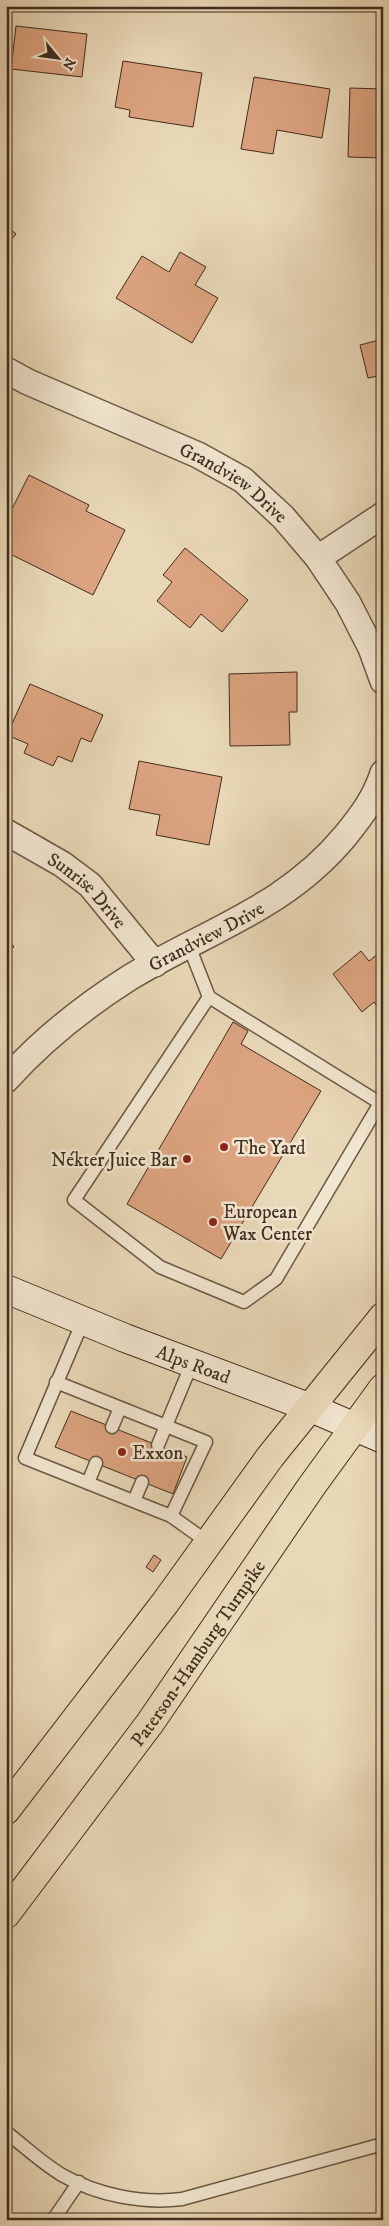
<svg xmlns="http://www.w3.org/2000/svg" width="389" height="2226" font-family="'IM FELL DW Pica',serif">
<rect width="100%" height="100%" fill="#e9d8b7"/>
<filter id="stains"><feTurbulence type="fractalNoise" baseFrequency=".004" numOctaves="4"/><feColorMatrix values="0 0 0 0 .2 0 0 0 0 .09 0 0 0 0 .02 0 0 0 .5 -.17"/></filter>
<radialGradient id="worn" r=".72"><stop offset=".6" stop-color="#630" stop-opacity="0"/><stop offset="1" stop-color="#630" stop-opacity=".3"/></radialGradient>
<g fill="#dba37f" stroke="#402d1d">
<polygon points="16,26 87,34 82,77 11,69"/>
<polygon points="123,61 202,73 193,127 129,117 130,110 115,107"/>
<polygon points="254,77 330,89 322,138 277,130 273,154 241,149"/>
<polygon points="350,88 383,89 383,158 348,157"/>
<polygon points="6,225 16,234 6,246"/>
<polygon points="180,252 206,267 195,285 218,298 192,343 116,298 142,256 169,272"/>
<polygon points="383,339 383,375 368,378 360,345"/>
<polygon points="29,475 89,505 86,511 125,530 93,595 6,552 6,521"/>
<polygon points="185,548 248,600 222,632 201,614 190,628 157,601 172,582 163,575"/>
<polygon points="297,672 297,712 289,712 290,745 230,746 229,674"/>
<polygon points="30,684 103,715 91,742 81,738 72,762 58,756 53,766 24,753 28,744 7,735"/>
<polygon points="139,761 222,777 209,845 156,835 160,815 129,809"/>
<polygon points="6,935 14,947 6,952"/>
<polygon points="383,950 383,1014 374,1002 362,1012 333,974 361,951 369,961"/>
<polygon points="233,1022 248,1031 241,1044 321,1091 221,1259 127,1204"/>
<polygon points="71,1411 187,1457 173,1494 55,1447"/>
<polygon points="154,1555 161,1560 153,1572 146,1567"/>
</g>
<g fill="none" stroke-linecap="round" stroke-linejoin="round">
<defs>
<g id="lane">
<polyline points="189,946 209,997 380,1103 276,1279 244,1302 160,1267 74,1200 209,997"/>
<polyline points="83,1321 25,1458 171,1516 209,1543"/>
<polyline points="56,1382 206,1442 171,1516"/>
<polyline points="112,1427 120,1408"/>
<polyline points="158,1445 192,1363"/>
<polyline points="88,1483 96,1463"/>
<polyline points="134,1501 142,1482"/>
<path d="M 6,2132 C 24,2146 42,2163 62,2175 C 97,2195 142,2204 182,2199 L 383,2144"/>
<polyline points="53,2220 79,2182"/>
</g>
<g id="street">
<path id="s1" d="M 6,370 L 28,382 L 198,455 L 243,480 L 283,517 L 318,558 L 348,603 L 371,648 L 383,681"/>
<polyline points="318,558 383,515"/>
<path id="s2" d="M 6,832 L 62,864 L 90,885 L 155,964"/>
<path id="s3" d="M 6,1080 C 41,1041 85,1006 129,978 C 207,930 285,909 346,835 C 362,815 375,798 383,773"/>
</g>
<g id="secondary">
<path id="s4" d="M 6,1289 L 125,1338 L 311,1408 L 383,1439"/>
</g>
<g id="primary">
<polyline points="6,1810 165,1603 270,1457 383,1317"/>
<path id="s5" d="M 6,1914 L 150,1723 L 311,1487 L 383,1388"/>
</g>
</defs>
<use href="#lane" stroke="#6a5844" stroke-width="15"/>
<use href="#street" stroke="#6a5844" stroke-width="28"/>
<use href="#secondary" stroke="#402d1d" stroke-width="30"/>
<use href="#primary" stroke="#402d1d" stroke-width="30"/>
<use href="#lane" stroke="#f1e6d0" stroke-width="12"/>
<use href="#street" stroke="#f1e6d0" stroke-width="25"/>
<use href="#secondary" stroke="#f1e6d0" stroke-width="28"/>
<use href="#primary" stroke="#e9d8b7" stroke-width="28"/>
</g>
<g fill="#8f2418" stroke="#f1e6d0" stroke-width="2">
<circle cx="224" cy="1147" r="5"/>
<circle cx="187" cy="1159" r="5"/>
<circle cx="213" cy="1222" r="5"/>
<circle cx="122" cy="1452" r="5"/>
</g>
<g text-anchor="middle" stroke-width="5" stroke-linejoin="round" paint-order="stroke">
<g font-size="19" fill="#402d1d" stroke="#f1e6d0">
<text dy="7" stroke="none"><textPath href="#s1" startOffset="255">Grandview Drive</textPath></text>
<text dy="7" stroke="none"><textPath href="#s2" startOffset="101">Sunrise Drive</textPath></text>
<text dy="7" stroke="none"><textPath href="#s3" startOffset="248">Grandview Drive</textPath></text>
<text dy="7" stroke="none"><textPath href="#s4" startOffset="202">Alps Road</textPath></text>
<text dy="7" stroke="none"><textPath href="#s5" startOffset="324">Paterson-Hamburg Turnpike</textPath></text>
</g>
<g font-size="19" fill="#402d1d" stroke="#f1e6d0" text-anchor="start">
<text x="234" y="1154">The Yard</text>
<text x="177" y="1166" text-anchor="end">Nékter Juice Bar</text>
<text x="223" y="1218">European<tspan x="223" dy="22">Wax Center</tspan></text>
<text x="132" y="1459">Exxon</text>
</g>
</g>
<rect width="389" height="2226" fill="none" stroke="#e9d8b7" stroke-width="25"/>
<rect x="8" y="8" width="374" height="2211" fill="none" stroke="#402d1d" stroke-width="2.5"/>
<rect x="12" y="12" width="364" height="2201" fill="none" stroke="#402d1d"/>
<g transform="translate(58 58) rotate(119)" stroke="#f1e6d0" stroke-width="4" paint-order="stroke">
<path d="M0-4L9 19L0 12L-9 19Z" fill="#402d1d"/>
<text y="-8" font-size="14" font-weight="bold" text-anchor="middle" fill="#402d1d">N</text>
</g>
<rect width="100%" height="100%" filter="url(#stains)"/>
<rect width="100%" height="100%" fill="url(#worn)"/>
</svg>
